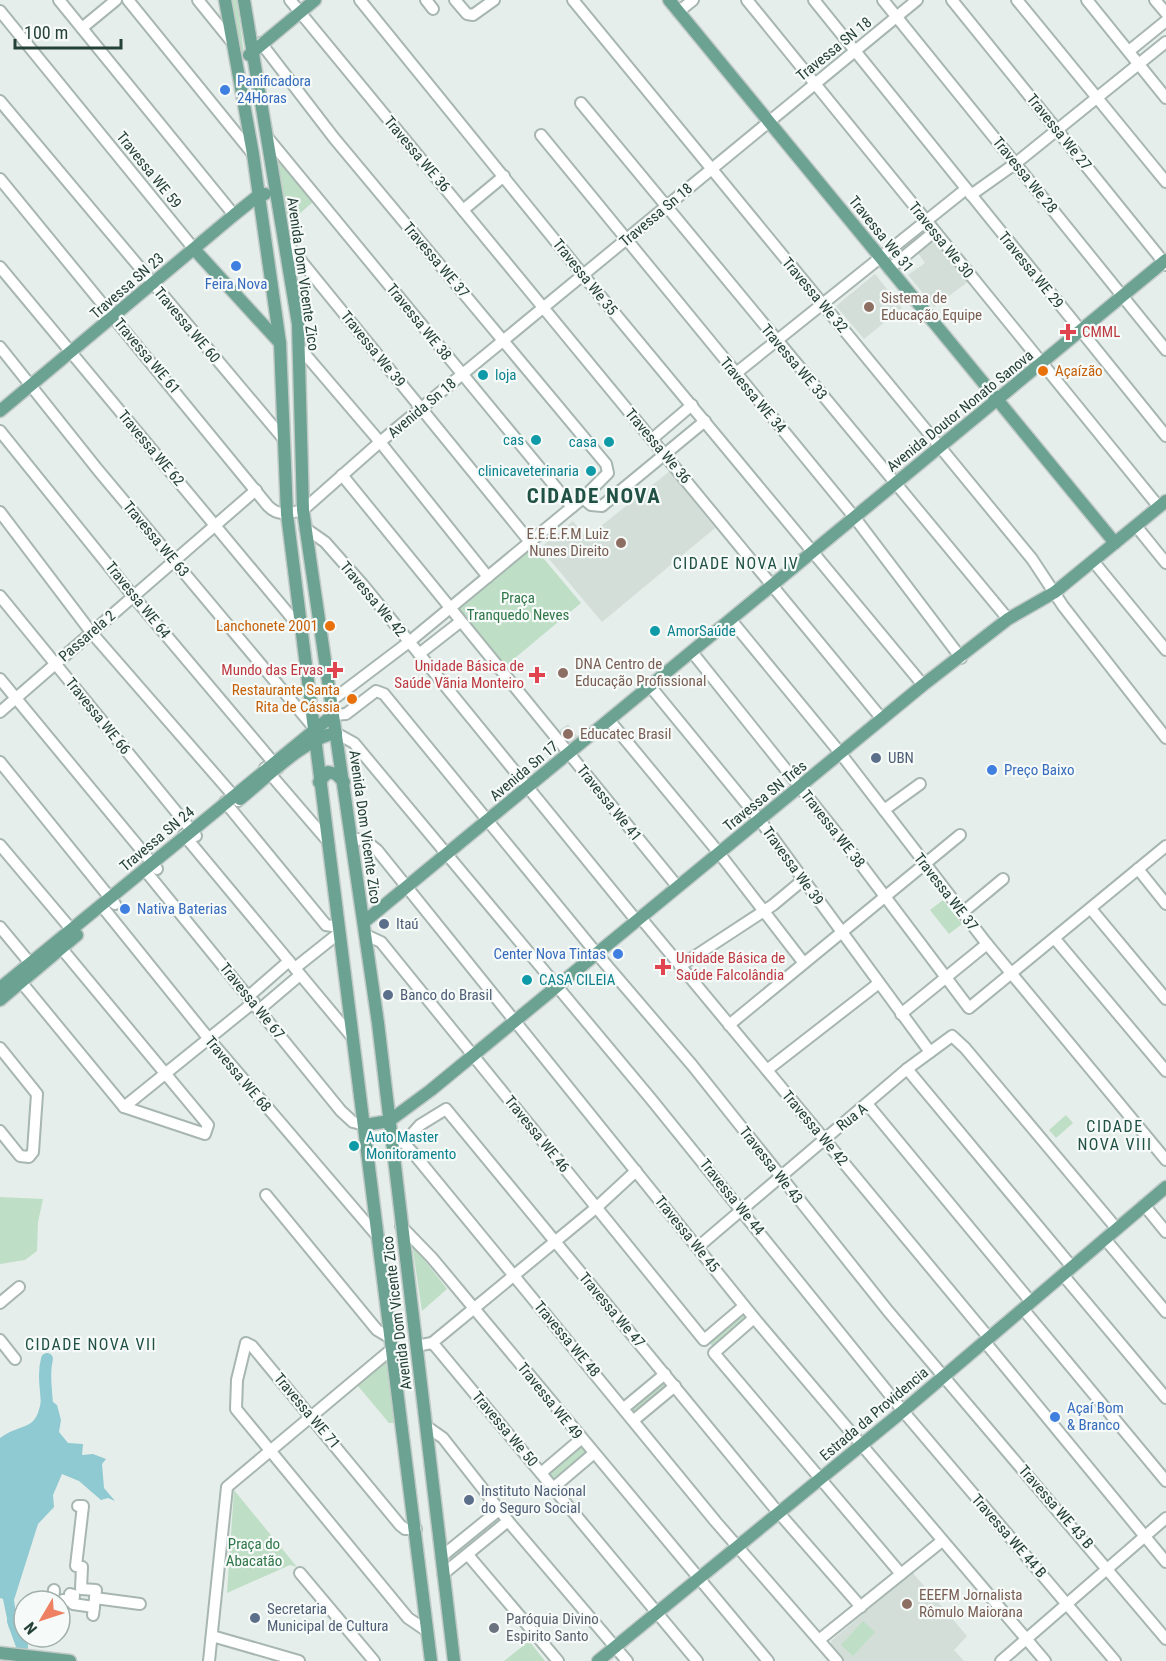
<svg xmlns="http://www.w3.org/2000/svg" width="1166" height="1661" font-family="'Roboto Condensed',sans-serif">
<rect width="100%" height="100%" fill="#e5eeea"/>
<g fill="#d3ded9">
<polygon points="935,241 969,281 934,307 908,275 925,263 918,253"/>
<polygon points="875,274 902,308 864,339 836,306"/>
<polygon points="670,471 715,528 602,622 540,548 573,521 586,538"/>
<polygon points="568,724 578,737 568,744 558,731"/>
<polygon points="912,1572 967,1636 954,1650 964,1661 843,1661 831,1646 831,1641"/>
</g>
<g fill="#bfdec6">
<polygon points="231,0 237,0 244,54 241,52"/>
<polygon points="277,162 282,163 314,201 298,215 299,218 293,225 288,225 282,207"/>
<polygon points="533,546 581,603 503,668 455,611"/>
<polygon points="943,900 962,924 949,934 930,910"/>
<polygon points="1066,1115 1073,1123 1056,1138 1049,1130"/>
<polygon points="0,1197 43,1199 38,1222 37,1251 25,1260 0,1264"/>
<polygon points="412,1244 447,1289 422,1311"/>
<polygon points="744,1312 750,1319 714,1348 708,1341"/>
<polygon points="386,1361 394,1423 389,1423 358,1386"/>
<polygon points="665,1374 675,1386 634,1420 624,1408"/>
<polygon points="581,1445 588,1454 553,1482 546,1474"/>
<polygon points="234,1490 297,1567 290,1565 227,1593"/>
<polygon points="495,1517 502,1525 451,1565 449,1554"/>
<polygon points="863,1621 875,1632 853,1656 841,1645"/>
<polygon points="529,1641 545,1661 504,1661"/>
</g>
<path fill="#8fc9d1" d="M 42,1394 L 57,1405 L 61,1420 L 59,1432 L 68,1443 L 83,1444 L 82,1455 L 93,1454 L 106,1459 L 102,1464 L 104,1488 L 115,1501 L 108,1498 L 101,1500 L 79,1481 L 62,1474 L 53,1495 L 54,1507 L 38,1524 L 14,1600 L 19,1635 L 14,1635 L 9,1628 L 3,1599 L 0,1598 L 0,1438 C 26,1420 37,1434 42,1394 Z"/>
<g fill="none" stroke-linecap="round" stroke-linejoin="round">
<g stroke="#8fc9d1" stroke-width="12">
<path d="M 47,1414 C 48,1395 42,1377 47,1359"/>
<polyline points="13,1621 22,1646 21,1661"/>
</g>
<defs>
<g id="minor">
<polyline points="59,0 234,215"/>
<polyline points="128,0 253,154"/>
<polyline points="198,0 232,42"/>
<polyline points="290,0 882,719"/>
<polyline points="360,0 583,275 923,685"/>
<polyline points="426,0 433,9"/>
<polyline points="455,0 467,14 473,15 494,0"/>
<polyline points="573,0 1032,559 1063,606 1166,738"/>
<polyline points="747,0 1159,507"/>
<polyline points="814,0 1166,436"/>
<polyline points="883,0 1166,350"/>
<polyline points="952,0 1166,265"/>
<polyline points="1017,0 1166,182"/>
<polyline points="1087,0 1166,98"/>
<polyline points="1155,0 1166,13"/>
<polyline points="0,11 194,249"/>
<polyline points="678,12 693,0"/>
<polyline points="82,28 116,0"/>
<polyline points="261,43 334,138 606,464 608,473 583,498 409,642 331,701"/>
<polyline points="1129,51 1166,21"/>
<polyline points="0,101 282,437"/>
<polyline points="581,103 1008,619"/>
<polyline points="541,135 855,518 961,658"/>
<polyline points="267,137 572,507"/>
<path d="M 0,179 L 268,506 C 279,517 289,513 303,510 L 380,442 L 917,0"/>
<polyline points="971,195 1016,163 1166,42"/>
<polyline points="463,210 504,176"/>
<polyline points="284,240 530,542"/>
<polyline points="0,267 302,630"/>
<polyline points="889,269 934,232"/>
<polyline points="0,347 98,470 315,729"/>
<polyline points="299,347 380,442 488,577"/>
<polyline points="735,374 966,189"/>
<polyline points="0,431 133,596 278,768"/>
<polyline points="652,439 692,405"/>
<polyline points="342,475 677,886"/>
<polyline points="583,498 591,505 602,506 705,421"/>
<polyline points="0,512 91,632 238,801"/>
<polyline points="1136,526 1166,563"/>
<polyline points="305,528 325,542 363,585 636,920"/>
<polyline points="1093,561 1166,650"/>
<polyline points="0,596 196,836"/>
<polyline points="731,620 841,754 987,944 1166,1160"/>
<polyline points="692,652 847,846 969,1008 1166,846"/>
<polyline points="419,654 460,622"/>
<polyline points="0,679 157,869"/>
<polyline points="650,686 759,819 930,1052"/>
<polyline points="0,712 256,490"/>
<polyline points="333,715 346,714 376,691 384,694 597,954 692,1065 888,1311 1166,1639"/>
<polyline points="609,720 719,853 803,962"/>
<polyline points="336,733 354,743 651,1099 903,1411 1115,1661"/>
<polyline points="0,762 115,904"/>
<polyline points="265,768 326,839"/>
<polyline points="225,802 326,925 338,927"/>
<polyline points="884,810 920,784"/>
<polyline points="184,835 353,1038"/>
<polyline points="352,838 366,841 377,850 754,1318 1045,1661"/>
<polyline points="0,845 76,935"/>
<polyline points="144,869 341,1111 353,1122 365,1125"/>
<polyline points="1138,869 1166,904"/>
<polyline points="101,905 209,1039 379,1238"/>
<polyline points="1091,909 1166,999"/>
<polyline points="962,913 1003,879"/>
<polyline points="640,917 989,1338"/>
<polyline points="0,927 34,968"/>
<polyline points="366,935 381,942 704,1340 744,1306"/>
<polyline points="1055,939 1166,1071"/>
<polyline points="680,966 773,905 803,880"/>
<polyline points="295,968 339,933"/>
<polyline points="17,977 124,1107 205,1134 208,1125 57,943"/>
<polyline points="249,996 289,961"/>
<polyline points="260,1009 300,975"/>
<polyline points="901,1014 987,944"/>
<polyline points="729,1025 960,835"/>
<polyline points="0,1048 37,1094 33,1152 29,1157 20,1156 0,1131"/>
<polyline points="907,1069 1072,1267"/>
<polyline points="767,1070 879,983"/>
<polyline points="868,1105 1031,1302"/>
<polyline points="124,1107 254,1002"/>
<polyline points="398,1142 404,1143 414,1154 716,1522 837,1661"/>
<polyline points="404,1143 420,1125 446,1109 772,1505 861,1607"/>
<polyline points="266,1195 377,1330 392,1339"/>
<polyline points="1144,1205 1166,1232"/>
<polyline points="401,1226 432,1258 768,1661"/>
<polyline points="1105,1239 1166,1312"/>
<polyline points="698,1247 907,1069 952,1036 965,1048 1117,1229"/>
<polyline points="1063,1275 1166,1398"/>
<polyline points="0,1303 19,1287"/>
<polyline points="1023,1309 1166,1481"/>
<polyline points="754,1318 714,1353 901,1574"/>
<polyline points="0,1340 15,1359"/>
<polyline points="985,1342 1166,1562"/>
<polyline points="432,1343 597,1207 636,1171"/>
<polyline points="416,1346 432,1343 436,1347 697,1661"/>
<polyline points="624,1408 665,1374"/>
<polyline points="634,1420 675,1386"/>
<polyline points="426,1426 443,1438 508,1521 627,1661"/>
<polyline points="541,1473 581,1439"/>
<polyline points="553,1488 593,1454"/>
<polyline points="78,1506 83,1506 76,1566 82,1567 81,1589 96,1590 95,1598"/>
<polyline points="416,1529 405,1529 400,1525 252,1346 246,1343 237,1380 236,1409 408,1618 427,1631"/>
<polyline points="468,1555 558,1661"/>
<polyline points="441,1557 499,1510"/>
<polyline points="300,1573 374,1661"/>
<polyline points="443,1574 508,1521"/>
<polyline points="53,1601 54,1590"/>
<polyline points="60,1603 63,1603 63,1600 69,1601 70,1594 74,1595 73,1604 94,1607"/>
<polyline points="93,1615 95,1598 140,1604"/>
<polyline points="212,1636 299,1661"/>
<polyline points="819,1640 942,1541"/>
<polyline points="209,1661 227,1487 393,1348"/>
<polyline points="1001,1661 1166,1518"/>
</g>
<g id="major">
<polyline points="225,0 253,154 280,343 287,514 431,1661"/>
<polyline points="244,0 298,324 303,510 378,1023 454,1661"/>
<polyline points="669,0 1115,543"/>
<polyline points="249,55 315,0"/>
<polyline points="194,249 280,343"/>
<polyline points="0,411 234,215 259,195 265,194"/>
<polyline points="319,782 328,772 336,774 344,782"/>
<path d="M 240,799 C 265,779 305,738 336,733"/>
<polyline points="364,922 1166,260"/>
<polyline points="0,988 333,715"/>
<polyline points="0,1000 77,935"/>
<polyline points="365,1125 389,1121 431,1090 923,685 1008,619 1055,592 1166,501"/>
<polyline points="0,1653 70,1661"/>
<polyline points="598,1661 903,1411 1166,1187"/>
</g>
</defs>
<use href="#minor" stroke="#a7b6b1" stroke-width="14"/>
<use href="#major" stroke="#c2cac7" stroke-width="15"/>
<use href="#minor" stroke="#fff" stroke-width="10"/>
<use href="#major" stroke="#6ba292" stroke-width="12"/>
</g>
<g fill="#3f7fe0" stroke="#f6faf8" stroke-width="2">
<circle cx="225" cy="90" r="6"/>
<circle cx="236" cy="266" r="6"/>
<circle cx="992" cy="770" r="6"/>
<circle cx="125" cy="909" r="6"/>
<circle cx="618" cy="954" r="6"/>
<circle cx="1055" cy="1417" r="6"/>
</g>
<g fill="#8d6e63" stroke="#f6faf8" stroke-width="2">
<circle cx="869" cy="307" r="6"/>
<circle cx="621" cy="543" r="6"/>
<circle cx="563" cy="673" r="6"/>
<circle cx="568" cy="734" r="6"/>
<circle cx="907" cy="1604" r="6"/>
</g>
<g fill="#e0444e" stroke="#f6faf8" stroke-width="2">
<path d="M1065 323h6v6h6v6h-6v6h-6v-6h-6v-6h6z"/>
<path d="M332 661h6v6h6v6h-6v6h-6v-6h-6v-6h6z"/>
<path d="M534 666h6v6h6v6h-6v6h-6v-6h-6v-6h6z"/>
<path d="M660 958h6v6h6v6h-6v6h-6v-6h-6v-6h6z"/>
</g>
<g fill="#e8710a" stroke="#f6faf8" stroke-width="2">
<circle cx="1043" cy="371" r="6"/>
<circle cx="330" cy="626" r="6"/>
<circle cx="352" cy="699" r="6"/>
</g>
<g fill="#0f9aa8" stroke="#f6faf8" stroke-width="2">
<circle cx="483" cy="375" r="6"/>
<circle cx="536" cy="440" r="6"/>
<circle cx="609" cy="442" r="6"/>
<circle cx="591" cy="471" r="6"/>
<circle cx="655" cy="631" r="6"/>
<circle cx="527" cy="980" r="6"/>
<circle cx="354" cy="1146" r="6"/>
</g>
<g fill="#5c6f8a" stroke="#f6faf8" stroke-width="2">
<circle cx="876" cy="758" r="6"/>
<circle cx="384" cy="924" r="6"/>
<circle cx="388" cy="995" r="6"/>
<circle cx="469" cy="1500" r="6"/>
<circle cx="255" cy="1618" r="6"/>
</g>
<circle fill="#6b7280" stroke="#f6faf8" stroke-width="2" cx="494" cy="1628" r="6"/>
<g text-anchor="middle" stroke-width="4.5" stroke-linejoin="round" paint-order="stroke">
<g font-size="15" fill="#244037" stroke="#f6faf8">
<text transform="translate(834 49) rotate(-39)" y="5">Travessa SN 18</text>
<text transform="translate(1059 132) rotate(51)" y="5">Travessa We 27</text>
<text transform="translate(417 154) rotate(50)" y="5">Travessa WE 36</text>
<text transform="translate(149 170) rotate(51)" y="5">Travessa WE 59</text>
<text transform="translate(1025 175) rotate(51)" y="5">Travessa We 28</text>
<text transform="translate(656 215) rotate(-40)" y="5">Travessa Sn 18</text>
<text transform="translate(881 234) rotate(51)" y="5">Travessa We 31</text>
<text transform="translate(941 240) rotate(51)" y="5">Travessa We 30</text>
<text transform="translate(436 260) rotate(50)" y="5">Travessa WE 37</text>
<text transform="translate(1031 270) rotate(51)" y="5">Travessa WE 29</text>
<text transform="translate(303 274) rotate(82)" y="5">Avenida Dom Vicente Zico</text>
<text transform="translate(585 277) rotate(51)" y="5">Travessa We 35</text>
<text transform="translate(127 286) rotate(-41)" y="5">Travessa SN 23</text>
<text transform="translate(815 295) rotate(50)" y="5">Travessa We 32</text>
<text transform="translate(419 322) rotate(51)" y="5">Travessa WE 38</text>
<text transform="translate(187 325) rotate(50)" y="5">Travessa WE 60</text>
<text transform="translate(373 349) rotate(51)" y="5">Travessa We 39</text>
<text transform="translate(147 356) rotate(50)" y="5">Travessa WE 61</text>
<text transform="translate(794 362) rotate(50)" y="5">Travessa WE 33</text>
<text transform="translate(753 395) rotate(50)" y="5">Travessa WE 34</text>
<text transform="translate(422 408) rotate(-40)" y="5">Avenida Sn 18</text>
<text transform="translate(960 411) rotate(-39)" y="5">Avenida Doutor Nonato Sanova</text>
<text transform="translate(658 446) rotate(50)" y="5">Travessa We 36</text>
<text transform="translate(151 448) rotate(50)" y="5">Travessa WE 62</text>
<text transform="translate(156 539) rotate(50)" y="5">Travessa WE 63</text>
<text transform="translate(373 599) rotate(50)" y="5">Travessa We 42</text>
<text transform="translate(138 600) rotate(51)" y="5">Travessa WE 64</text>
<text transform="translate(87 636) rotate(-41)" y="5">Passarela 2</text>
<text transform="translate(98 716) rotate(51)" y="5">Travessa WE 66</text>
<text transform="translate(524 771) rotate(-40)" y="5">Avenida Sn 17</text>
<text transform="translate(765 796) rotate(-39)" y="5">Travessa SN Três</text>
<text transform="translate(609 803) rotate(51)" y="5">Travessa We 41</text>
<text transform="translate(365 827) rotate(82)" y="5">Avenida Dom Vicente Zico</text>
<text transform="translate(833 829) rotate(52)" y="5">Travessa WE 38</text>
<text transform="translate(157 839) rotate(-40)" y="5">Travessa SN 24</text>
<text transform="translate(793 866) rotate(54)" y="5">Travessa We 39</text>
<text transform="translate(946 892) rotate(52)" y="5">Travessa WE 37</text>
<text transform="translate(252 1001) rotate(51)" y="5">Travessa We 67</text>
<text transform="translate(238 1074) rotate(50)" y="5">Travessa WE 68</text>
<text transform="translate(852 1117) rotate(-38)" y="5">Rua A</text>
<text transform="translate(815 1128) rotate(50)" y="5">Travessa We 42</text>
<text transform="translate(537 1134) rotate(51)" y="5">Travessa WE 46</text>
<text transform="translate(771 1165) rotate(52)" y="5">Travessa We 43</text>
<text transform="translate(732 1197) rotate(51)" y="5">Travessa We 44</text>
<text transform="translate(687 1234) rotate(51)" y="5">Travessa We 45</text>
<text transform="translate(612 1310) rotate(50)" y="5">Travessa We 47</text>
<text transform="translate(397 1313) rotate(-97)" y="5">Avenida Dom Vicente Zico</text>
<text transform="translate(567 1339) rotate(50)" y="5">Travessa WE 48</text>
<text transform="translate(550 1401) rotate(51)" y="5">Travessa WE 49</text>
<text transform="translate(307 1411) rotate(50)" y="5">Travessa WE 71</text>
<text transform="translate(874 1414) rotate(-40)" y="5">Estrada da Providencia</text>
<text transform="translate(505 1429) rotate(50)" y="5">Travessa We 50</text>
<text transform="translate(1056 1507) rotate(49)" y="5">Travessa WE 43 B</text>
<text transform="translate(1009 1536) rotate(49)" y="5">Travessa WE 44 B</text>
</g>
<g font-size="15" fill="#366cbe" stroke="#f6faf8" text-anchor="start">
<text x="237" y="86">Panificadora<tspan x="237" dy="17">24Horas</tspan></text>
<text x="236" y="289" text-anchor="middle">Feira Nova</text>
<text x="1004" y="775">Preço Baixo</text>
<text x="137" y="914">Nativa Baterias</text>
<text x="606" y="959" text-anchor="end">Center Nova Tintas</text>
<text x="1067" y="1413">Açaí Bom<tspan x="1067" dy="17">&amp; Branco</tspan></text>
</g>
<g font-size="15" fill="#785e54" stroke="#f6faf8" text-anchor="start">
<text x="881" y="303">Sistema de<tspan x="881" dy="17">Educação Equipe</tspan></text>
<text x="609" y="539" text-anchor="end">E.E.E.F.M Luiz<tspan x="609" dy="17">Nunes Direito</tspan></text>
<text x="575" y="669">DNA Centro de<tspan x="575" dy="17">Educação Profissional</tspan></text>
<text x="580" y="739">Educatec Brasil</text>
<text x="919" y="1600">EEEFM Jornalista<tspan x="919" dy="17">Rômulo Maiorana</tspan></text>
</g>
<g font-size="15" fill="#be3a42" stroke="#f6faf8" text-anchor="start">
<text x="1082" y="337">CMML</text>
<text x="524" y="671" text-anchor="end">Unidade Básica de<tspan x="524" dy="17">Saúde Vãnia Monteiro</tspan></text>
<text x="323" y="675" text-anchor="end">Mundo das Ervas</text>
<text x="676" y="963">Unidade Básica de<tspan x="676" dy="17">Saúde Falcolândia</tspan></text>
</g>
<g font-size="15" fill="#c56008" stroke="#f6faf8" text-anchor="end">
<text x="1055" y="376" text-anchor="start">Açaízão</text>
<text x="318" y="631">Lanchonete 2001</text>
<text x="340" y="695">Restaurante Santa<tspan x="340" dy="17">Rita de Cássia</tspan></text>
</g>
<g font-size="15" fill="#0d838f" stroke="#f6faf8" text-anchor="start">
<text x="495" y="380">loja</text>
<text x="524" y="445" text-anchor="end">cas</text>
<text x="597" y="447" text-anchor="end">casa</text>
<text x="579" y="476" text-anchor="end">clinicaveterinaria</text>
<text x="667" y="636">AmorSaúde</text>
<text x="539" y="985">CASA CILEIA</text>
<text x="366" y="1142">Auto Master<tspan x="366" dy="17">Monitoramento</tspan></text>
</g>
<g font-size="15" fill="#2f7648" stroke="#f6faf8">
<text x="518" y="603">Praça<tspan x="518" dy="17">Tranquedo Neves</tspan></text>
<text x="254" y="1549">Praça do<tspan x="254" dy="17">Abacatão</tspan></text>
</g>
<g font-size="15" fill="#4e5e75" stroke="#f6faf8" text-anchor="start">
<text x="888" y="763">UBN</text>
<text x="396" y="929">Itaú</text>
<text x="400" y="1000">Banco do Brasil</text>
<text x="481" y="1496">Instituto Nacional<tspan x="481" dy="17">do Seguro Social</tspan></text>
<text x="267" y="1614">Secretaria<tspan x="267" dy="17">Municipal de Cultura</tspan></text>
</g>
<g font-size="15" fill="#5b616d" stroke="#f6faf8" text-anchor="start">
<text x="506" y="1624">Paróquia Divino<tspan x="506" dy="17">Espirito Santo</tspan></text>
</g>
<g font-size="16" letter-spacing="1.5" fill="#205144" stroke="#f6faf8">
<text x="736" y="569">CIDADE NOVA IV</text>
<text x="1115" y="1132">CIDADE<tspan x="1115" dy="18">NOVA VIII</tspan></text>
<text x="91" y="1350">CIDADE NOVA VII</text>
</g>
<g font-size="21" font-weight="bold" letter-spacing="1.5" fill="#205144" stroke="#f6faf8">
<text x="594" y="503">CIDADE NOVA</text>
</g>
</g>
<g transform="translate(42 1619) rotate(231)"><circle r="28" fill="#f6faf8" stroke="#a2b0ab" stroke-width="1.5"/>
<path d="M0-4.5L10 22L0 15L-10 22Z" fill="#ee8063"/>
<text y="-9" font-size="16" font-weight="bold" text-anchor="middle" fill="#244037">N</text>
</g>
<path d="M15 39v9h106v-9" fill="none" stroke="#244037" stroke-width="3"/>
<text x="24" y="39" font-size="18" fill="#244037" stroke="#f6faf8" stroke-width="4.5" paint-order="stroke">100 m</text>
</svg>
